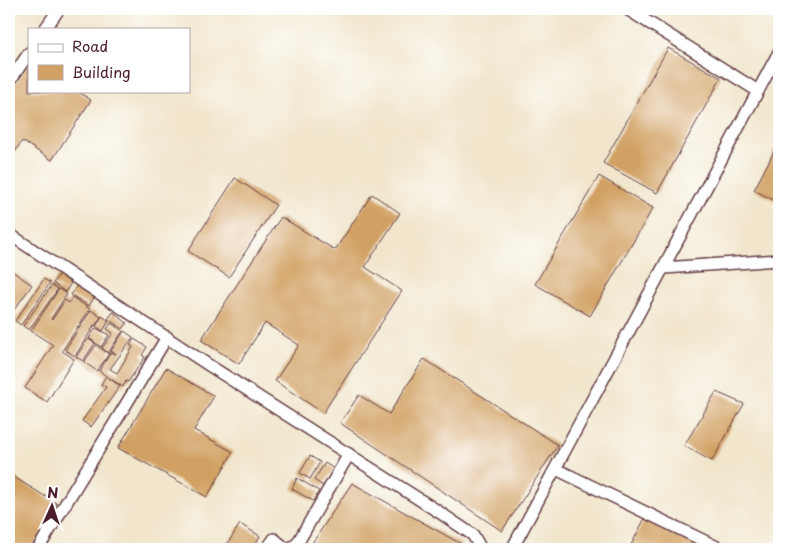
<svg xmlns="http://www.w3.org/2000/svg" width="788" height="558" font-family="'Playpen Sans',sans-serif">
<rect width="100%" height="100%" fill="#fff"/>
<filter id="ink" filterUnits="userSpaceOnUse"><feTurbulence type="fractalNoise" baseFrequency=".02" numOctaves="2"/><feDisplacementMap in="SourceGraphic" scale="10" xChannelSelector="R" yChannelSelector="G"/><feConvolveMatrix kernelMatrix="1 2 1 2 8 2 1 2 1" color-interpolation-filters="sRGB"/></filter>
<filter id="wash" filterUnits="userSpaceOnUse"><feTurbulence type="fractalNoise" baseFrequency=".0096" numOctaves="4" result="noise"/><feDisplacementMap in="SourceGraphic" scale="20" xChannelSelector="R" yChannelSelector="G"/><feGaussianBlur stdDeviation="1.12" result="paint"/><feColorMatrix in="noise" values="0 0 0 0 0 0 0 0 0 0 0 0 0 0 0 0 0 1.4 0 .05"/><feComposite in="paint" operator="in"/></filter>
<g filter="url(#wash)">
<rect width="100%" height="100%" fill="#f1e6cc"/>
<g id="blocks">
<g fill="#d1a164">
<polygon points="668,48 721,78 657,193 603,163"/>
<polygon points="29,63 29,91 77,91 91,100 52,160 22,141 9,161 9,94"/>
<polygon points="779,142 779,203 754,190"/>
<polygon points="599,176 653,208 590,316 535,284"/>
<polygon points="235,178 276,205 229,277 188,251"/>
<polygon points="372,194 400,213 365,267 402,291 323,413 275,381 299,345 265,323 239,364 201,340 281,217 335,250"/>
<polygon points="9,269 32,285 9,317"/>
<polygon points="59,274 71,283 65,292 53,283"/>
<polygon points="44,279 50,283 21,325 15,321"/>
<polygon points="52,285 58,289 29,330 23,326"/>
<polygon points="77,285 95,296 89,306 71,295"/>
<polygon points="59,289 67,294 51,319 52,320 65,300 69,303 72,297 90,309 62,351 74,359 47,402 25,388 53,345 31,331"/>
<polygon points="91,310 101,317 95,326 93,325 94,326 75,356 65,350"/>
<polygon points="113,312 127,323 123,329 108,319"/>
<polygon points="102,316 109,321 103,331 96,326"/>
<polygon points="111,323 123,331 108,353 102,348 113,333 107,329"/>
<polygon points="96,328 109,335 101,347 89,338"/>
<polygon points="124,331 133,337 110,369 117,373 133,347 130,345 134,339 147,347 142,355 145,357 128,382 126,381 123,387 99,371 111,352 116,354 111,351"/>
<polygon points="88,339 95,343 83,361 76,357"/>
<polygon points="96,345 109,354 97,371 84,362"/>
<polygon points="424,359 558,445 502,531 340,423 359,395 389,414"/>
<polygon points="166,368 214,396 194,430 233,452 207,497 118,448"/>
<polygon points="106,376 120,386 91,427 82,421 106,387 101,384"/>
<polygon points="716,392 744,404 712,461 684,446"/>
<polygon points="310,456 320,462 310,479 300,473"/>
<polygon points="325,463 334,469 323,486 314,480"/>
<polygon points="9,474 59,505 32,549 20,549 9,542"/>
<polygon points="297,478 319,491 313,501 292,489"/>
<polygon points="352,483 463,545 460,549 310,549 309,548"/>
<polygon points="646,516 712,549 629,549"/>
<polygon points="240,524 260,536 253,549 224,549"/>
</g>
</g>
</g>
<g filter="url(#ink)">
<use href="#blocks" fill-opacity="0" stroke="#633d43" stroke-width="1"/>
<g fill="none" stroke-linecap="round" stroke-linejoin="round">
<defs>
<g id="minor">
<polyline points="627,9 758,91"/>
<polyline points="45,29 59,9"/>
<polyline points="9,82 29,53"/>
<polyline points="9,234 210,366 439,512 473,535 481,549"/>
<polyline points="664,268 779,260"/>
<polyline points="556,469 721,549"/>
<polyline points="38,549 167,337"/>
<polyline points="267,549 274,539 286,549"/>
<polyline points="288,549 297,544 349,454"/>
<polyline points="512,549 779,52"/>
</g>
</defs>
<use href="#minor" stroke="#633d43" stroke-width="14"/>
<use href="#minor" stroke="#fff" stroke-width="11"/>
</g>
</g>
<rect width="788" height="558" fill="none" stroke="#fff" stroke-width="30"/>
<rect x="28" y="28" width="162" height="65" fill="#ffffff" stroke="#b7a5aa"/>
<rect x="38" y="44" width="25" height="8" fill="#ffffff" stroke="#b7a5aa"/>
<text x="72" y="52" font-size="15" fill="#4a1f2b">Road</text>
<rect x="38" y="65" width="25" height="15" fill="#d1a164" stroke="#b7a5aa"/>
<text x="72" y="78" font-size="15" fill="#4a1f2b">Building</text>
<g transform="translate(52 506) rotate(3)" stroke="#ffffff" stroke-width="4" paint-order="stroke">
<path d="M0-4L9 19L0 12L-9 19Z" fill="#4a1f2b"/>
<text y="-8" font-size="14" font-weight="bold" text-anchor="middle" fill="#4a1f2b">N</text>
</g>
</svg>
